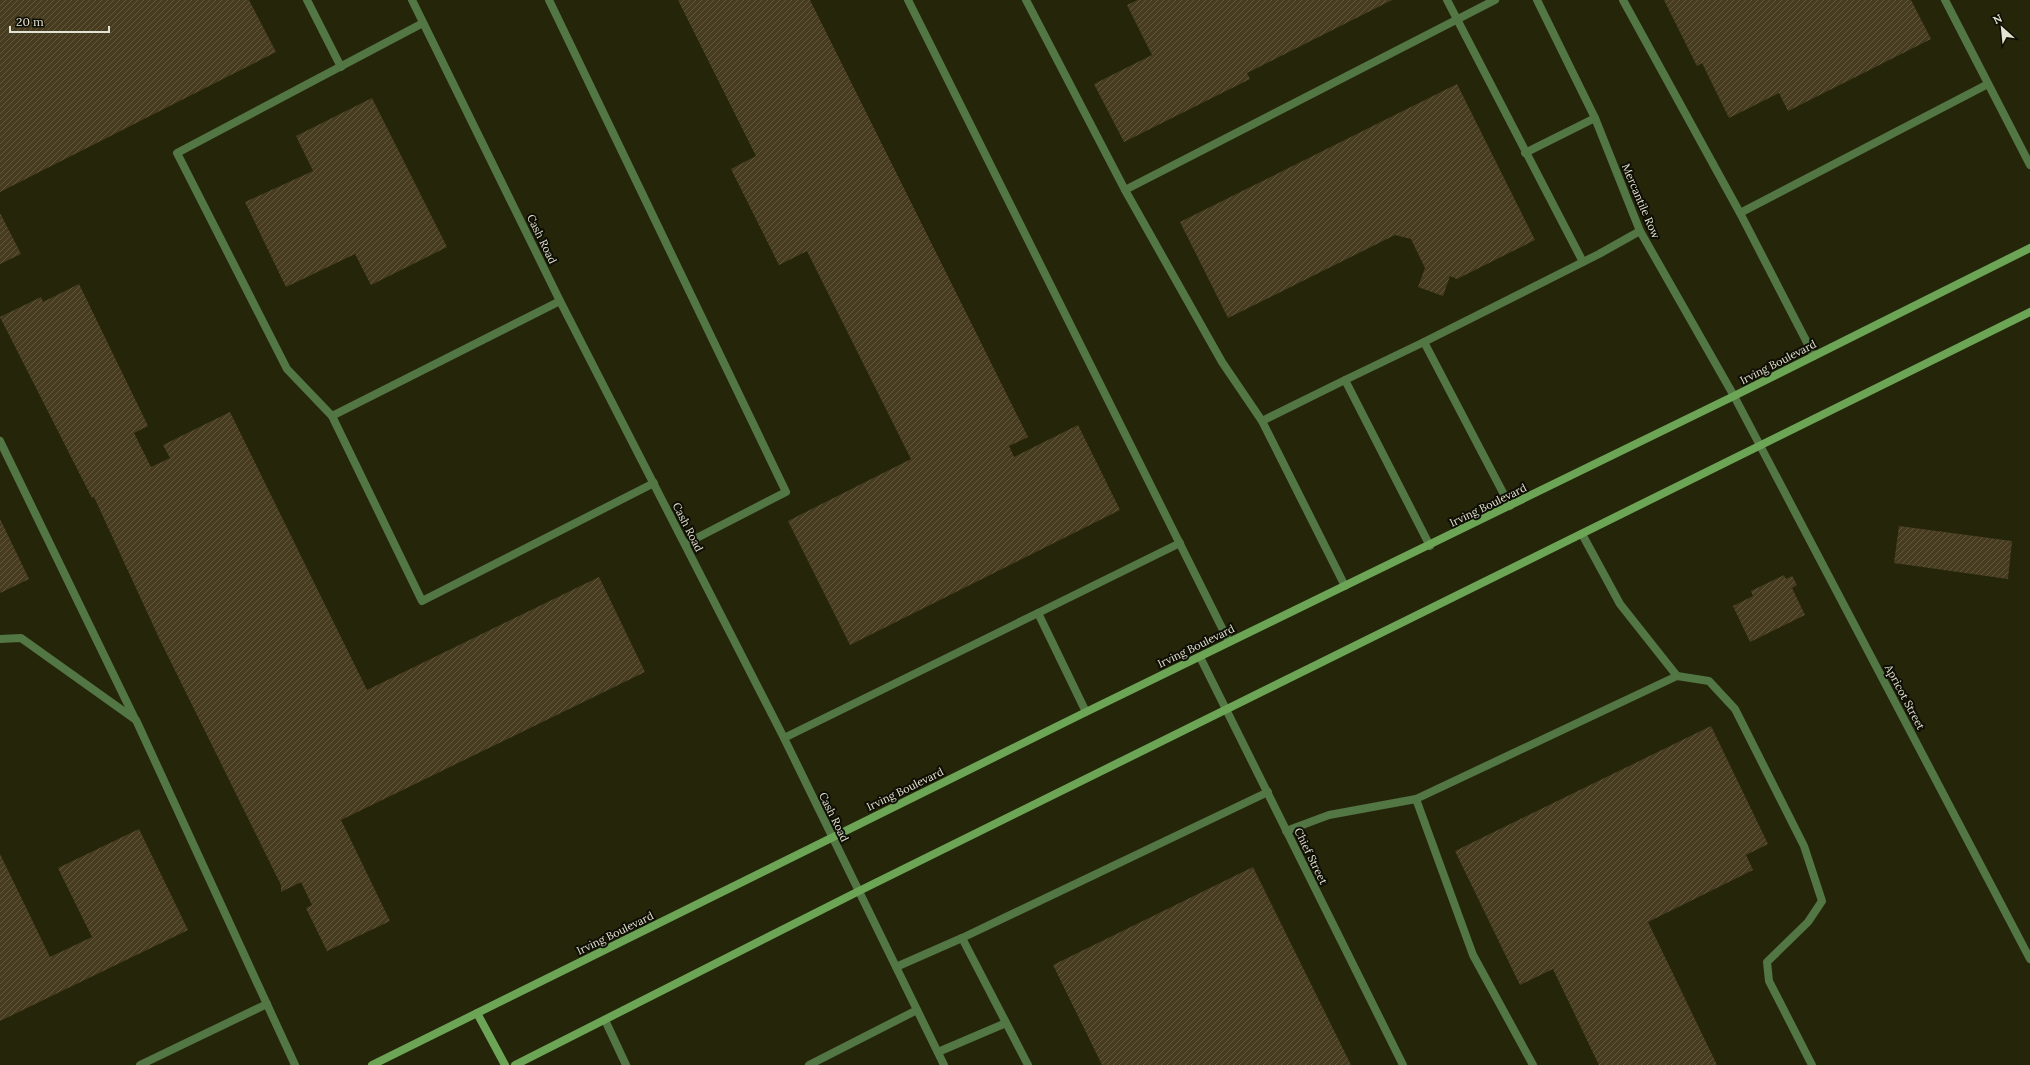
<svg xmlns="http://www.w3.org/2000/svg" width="2030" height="1065" font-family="Lora,serif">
<defs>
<pattern id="building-hatch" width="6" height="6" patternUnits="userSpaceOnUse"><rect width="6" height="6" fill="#483c20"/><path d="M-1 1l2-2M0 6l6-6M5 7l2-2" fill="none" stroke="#625840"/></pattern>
</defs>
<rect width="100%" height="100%" fill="#252609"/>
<g fill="url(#building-hatch)">
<polygon points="0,0 249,0 276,52 0,192"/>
<polygon points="678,0 810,0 1028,437 1009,446 1014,457 1078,425 1120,510 850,645 788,521 911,459 807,251 779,265 731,169 756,156"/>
<polygon points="1138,0 1392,0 1247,73 1250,79 1124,142 1094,84 1152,55 1127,5"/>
<polygon points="1664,0 1911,0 1931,39 1788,111 1779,93 1729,118 1702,63 1697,66"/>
<polygon points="1457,84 1535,240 1457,279 1450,276 1443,296 1418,287 1425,268 1411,239 1395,235 1228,318 1180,222"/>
<polygon points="372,98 447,247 371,285 355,254 286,287 245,202 313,171 296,136"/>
<polygon points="0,213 21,254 0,264"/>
<polygon points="79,284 148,426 134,433 151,467 170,458 163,445 230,412 367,690 599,577 645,672 341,820 390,921 327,951 306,908 312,905 301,882 281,892 281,885 160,640 94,497 92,498 0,317 41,297 43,302"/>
<polygon points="0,519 29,579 0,593"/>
<polygon points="1899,526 2012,541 2008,579 1894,563"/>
<polygon points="1784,575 1786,579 1792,576 1797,585 1792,588 1805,615 1750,642 1733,606 1753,596 1751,591"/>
<polygon points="1711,726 1768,844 1746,855 1753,870 1648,922 1717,1065 1599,1065 1553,969 1520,985 1455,851"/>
<polygon points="139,829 188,930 0,1021 0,854 50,957 92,937 58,868"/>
<polygon points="1253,867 1351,1065 1102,1065 1053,965"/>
</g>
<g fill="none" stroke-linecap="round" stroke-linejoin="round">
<g stroke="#537645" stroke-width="8">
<polyline points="307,0 341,67"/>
<polyline points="549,0 786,492 685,544"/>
<polyline points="908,0 1229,642"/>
<polyline points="1026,0 1125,190"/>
<polyline points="1447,0 1583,262"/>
<polyline points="1623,0 1740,213 1814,356"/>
<polyline points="1945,0 2030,165"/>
<polyline points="1525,153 1595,118"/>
<polyline points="1740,213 1988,84"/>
<polyline points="560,301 332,416 422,601 654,483"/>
<polyline points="1424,342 1599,254 1640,231"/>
<polyline points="1345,380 1424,342 1510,506"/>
<polyline points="332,416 287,369 177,153 423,23"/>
<polyline points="1262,421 1345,380 1430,546"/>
<polyline points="0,441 135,719"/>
<polyline points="1582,534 1620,604 1677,676"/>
<polyline points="1345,586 1262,421 1222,362 1125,190 1495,0"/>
<polyline points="1038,613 1180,543"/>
<polyline points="0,639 21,638 136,720 295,1065"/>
<polyline points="784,738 1038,613 1086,712"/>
<polyline points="1286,831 1329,815 1416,799"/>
<polyline points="962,938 1028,1065"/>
<polyline points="896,967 962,938 1268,792"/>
<polyline points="605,1020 626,1065"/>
<polyline points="938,1052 1006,1023"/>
<polyline points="140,1065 267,1004"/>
<polyline points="809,1065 917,1010"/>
<polyline points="1533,1065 1473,955 1416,799 1677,676 1709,681 1735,709 1804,846 1822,901 1808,922 1767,962 1769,981 1812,1065"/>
</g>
<g stroke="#537645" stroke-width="8">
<polyline points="412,0 560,301 784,738 944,1065"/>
<polyline points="1537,0 1595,118 1640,231 1734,396 2030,959"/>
<polyline points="1200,657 1403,1065"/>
</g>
<g stroke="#6ba555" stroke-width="8">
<polyline points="477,1013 505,1065"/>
<polyline points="372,1065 1086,712 1734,396 2030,248"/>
<polyline points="515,1065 859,891 2030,312"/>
</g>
</g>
<g text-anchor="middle" stroke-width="4" stroke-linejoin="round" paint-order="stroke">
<g font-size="11" fill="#e2e3d2" stroke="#0e0e04">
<text transform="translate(1641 201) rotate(67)" y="4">Mercantile Row</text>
<text transform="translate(542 239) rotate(64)" y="4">Cash Road</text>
<text transform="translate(1778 362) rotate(-27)" y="4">Irving Boulevard</text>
<text transform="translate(1488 505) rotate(-26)" y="4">Irving Boulevard</text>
<text transform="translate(688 527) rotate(63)" y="4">Cash Road</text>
<text transform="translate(1196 646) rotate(-26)" y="4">Irving Boulevard</text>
<text transform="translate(1905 697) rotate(62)" y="4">Apricot Street</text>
<text transform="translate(905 789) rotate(-26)" y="4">Irving Boulevard</text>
<text transform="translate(834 817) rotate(64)" y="4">Cash Road</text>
<text transform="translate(1311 856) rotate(64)" y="4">Chief Street</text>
<text transform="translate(615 933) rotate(-26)" y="4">Irving Boulevard</text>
</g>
</g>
<g transform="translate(2002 28) rotate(333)" stroke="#0e0e04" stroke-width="3" paint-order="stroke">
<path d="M0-3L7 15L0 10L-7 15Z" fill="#e2e3d2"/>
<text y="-6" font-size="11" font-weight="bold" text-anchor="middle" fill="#e2e3d2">N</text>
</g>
<path d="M10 26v6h99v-6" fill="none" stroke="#e2e3d2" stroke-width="2"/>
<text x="16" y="26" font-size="12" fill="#e2e3d2" stroke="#0e0e04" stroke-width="3" paint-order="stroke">20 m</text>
</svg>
